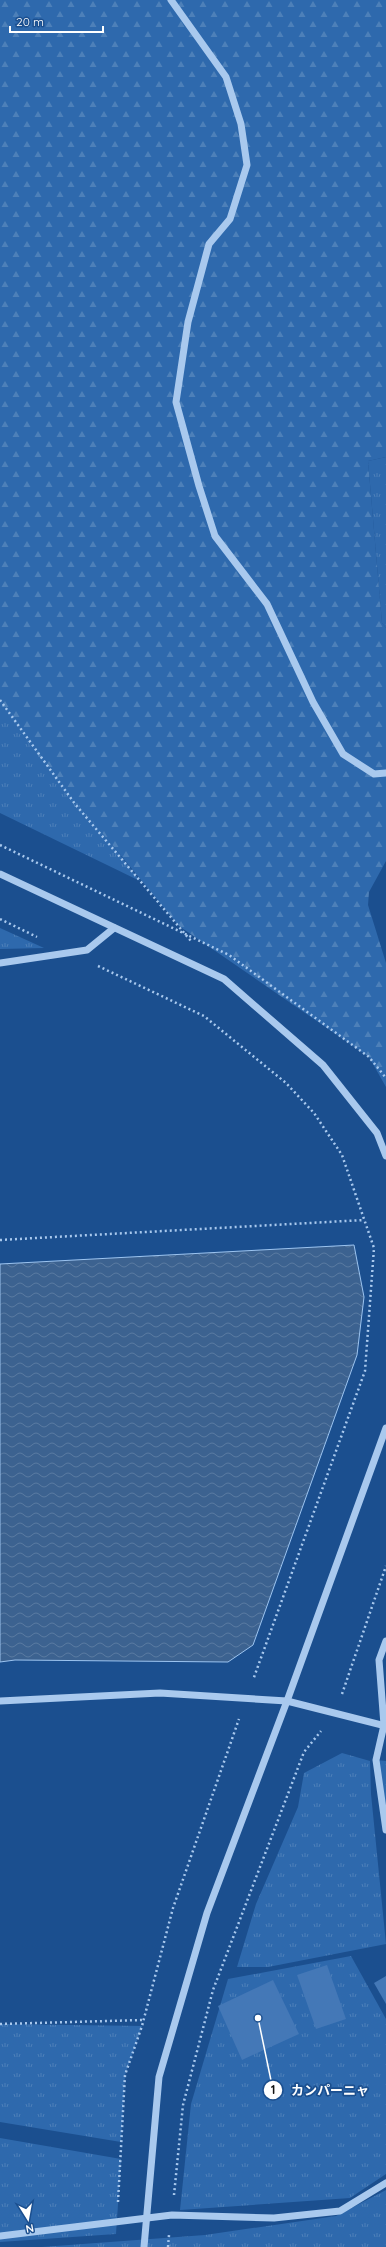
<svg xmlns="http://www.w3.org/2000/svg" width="386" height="2247" font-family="Quicksand,'Noto Sans JP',sans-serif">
<defs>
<pattern id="grass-tufts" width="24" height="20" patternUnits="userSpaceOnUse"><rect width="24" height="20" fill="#2e69ad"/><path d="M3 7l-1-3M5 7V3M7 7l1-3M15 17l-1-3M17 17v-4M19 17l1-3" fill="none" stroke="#4d80b9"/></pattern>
<pattern id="forest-firs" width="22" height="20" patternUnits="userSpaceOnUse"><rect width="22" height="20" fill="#2e69ad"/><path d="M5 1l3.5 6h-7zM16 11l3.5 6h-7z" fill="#4d80b9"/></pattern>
<pattern id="water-waves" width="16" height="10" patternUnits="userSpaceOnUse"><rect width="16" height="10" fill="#3c6290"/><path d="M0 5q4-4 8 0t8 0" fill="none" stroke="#597aa1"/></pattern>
</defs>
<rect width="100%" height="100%" fill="#1b4f8f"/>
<g fill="url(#grass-tufts)">
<polygon points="386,457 386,628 382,623 368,461"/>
<polygon points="0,698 140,881 0,813"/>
<polygon points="0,928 44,948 0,949"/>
<polygon points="342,1753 370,1761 371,1794 386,1944 268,1967 237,1967 256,1904 298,1807 304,1773"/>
<polygon points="376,1760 386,1761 386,1808"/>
<polygon points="351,1956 386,2019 386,2174 350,2198 180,2210 191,2104 228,1979"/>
<polygon points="0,2024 142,2026 125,2075 121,2142 0,2122"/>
<polygon points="0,2138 121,2159 116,2234 0,2242"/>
<polygon points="386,2190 386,2247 42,2247 205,2235 336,2216"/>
</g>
<polygon fill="url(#forest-firs)" points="0,0 386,0 386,457 368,461 382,623 386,628 386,861 369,892 368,905 386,963 386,1087 369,1057 179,926 0,709"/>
<polygon fill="url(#water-waves)" stroke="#9cc4f0" points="354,1245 364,1297 357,1355 253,1645 228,1662 15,1660 0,1662 0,1264"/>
<g fill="#4478b7">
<polygon points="327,1965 346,2019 316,2029 297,1975"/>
<polygon points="386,1976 386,2004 374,1983"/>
<polygon points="273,1980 299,2034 242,2060 218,2006"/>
</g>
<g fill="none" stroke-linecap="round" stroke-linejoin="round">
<g stroke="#a9c9ee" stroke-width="2.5" stroke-dasharray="2 3" stroke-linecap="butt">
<polyline points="0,700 75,804 191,941"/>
<polyline points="0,845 229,955 369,1057 386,1078"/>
<polyline points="0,919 37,937"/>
<polyline points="98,966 204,1016 286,1083 314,1113 342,1155 374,1248 365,1371 253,1680"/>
<polyline points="0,1240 364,1220"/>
<polyline points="342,1694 386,1566"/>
<polyline points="0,2024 143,2020"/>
<polyline points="174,2195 183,2105 213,1990 304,1752 321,1731"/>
<polyline points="118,2202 125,2075 142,2026 173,1908 239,1719"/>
<polyline points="168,2247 169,2235"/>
</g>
<g stroke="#a9c9ee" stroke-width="7">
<polyline points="171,0 226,77 241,124 247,165 230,219 209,244 188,322 176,402 199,486 215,536 267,604 313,702 343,754 374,774 386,773"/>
<polyline points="0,874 224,979 323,1065 377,1133 386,1156"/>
<polyline points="0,963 87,950 114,928"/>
<polyline points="386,1641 379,1660 384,1725 376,1760 386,1830"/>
<polyline points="0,1701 160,1693 287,1701 386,1726"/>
<polyline points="0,2236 172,2215 274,2218 340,2211 386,2183"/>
<polyline points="144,2247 159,2077 207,1913 287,1701 386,1428"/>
</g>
</g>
<path fill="none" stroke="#fff" stroke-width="1.5" d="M258 2018L273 2090"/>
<g fill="#fff" stroke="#1b4f8f" stroke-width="1.5">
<circle cx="258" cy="2018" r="4"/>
<circle cx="273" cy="2090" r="10"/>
</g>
<g font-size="12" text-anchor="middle" font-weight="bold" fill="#111">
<text x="273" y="2094">1</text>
</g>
<g font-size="13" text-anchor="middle" font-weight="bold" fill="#fff" stroke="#1b4f8f" stroke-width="3.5" stroke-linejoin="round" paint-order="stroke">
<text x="330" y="2095">カンパーニャ</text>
</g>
<g transform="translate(28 2219) rotate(169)" stroke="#1b4f8f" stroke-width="3" paint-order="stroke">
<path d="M0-3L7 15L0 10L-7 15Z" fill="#ffffff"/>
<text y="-6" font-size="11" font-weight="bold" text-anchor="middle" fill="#ffffff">N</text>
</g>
<path d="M10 26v6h93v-6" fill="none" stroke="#ffffff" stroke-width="2"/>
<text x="16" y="26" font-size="12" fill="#ffffff" stroke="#1b4f8f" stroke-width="3" paint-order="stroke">20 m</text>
</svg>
